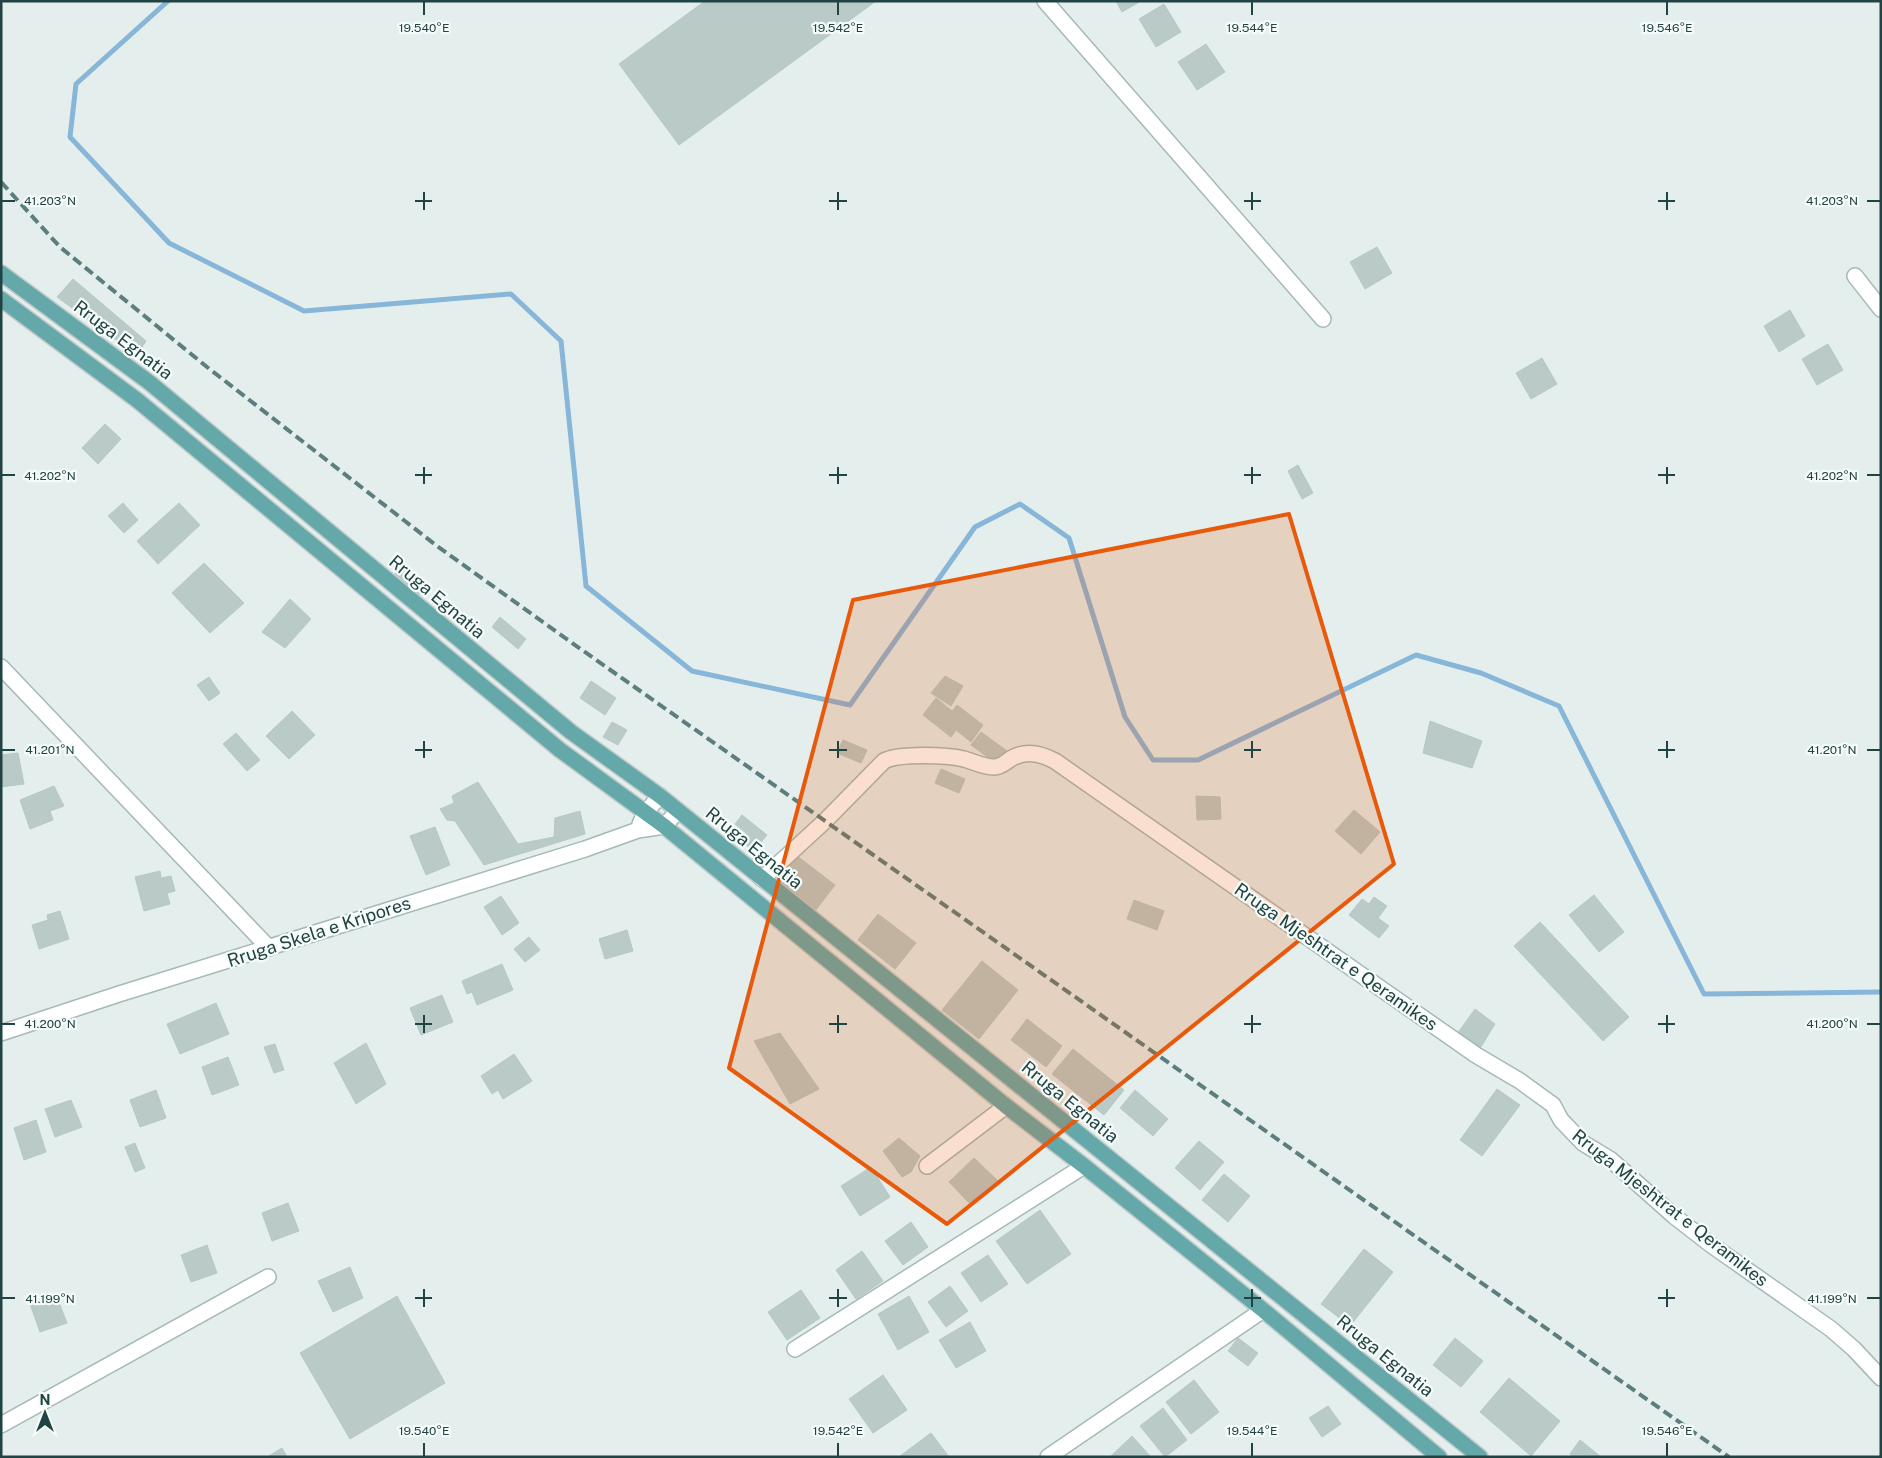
<svg xmlns="http://www.w3.org/2000/svg" width="1882" height="1458" font-family="'Public Sans',sans-serif">
<rect width="100%" height="100%" fill="#e4efed"/>
<g fill="none" stroke-linecap="round" stroke-linejoin="round">
<polyline stroke="#87b6d9" stroke-width="5" points="168,1 76,84 70,137 169,243 304,311 511,294 561,341 586,586 692,671 850,705 975,527 1020,504 1069,538 1125,717 1153,760 1198,760 1416,655 1481,673 1559,706 1704,994 1881,992"/>
</g>
<g fill="#b9cac7" stroke="#b5c9c6">
<polygon points="705,1 876,1 679,145 619,64"/>
<polygon points="1116,1 1141,1 1122,12"/>
<polygon points="1164,4 1181,32 1156,47 1139,19"/>
<polygon points="1206,44 1225,72 1197,90 1178,62"/>
<polygon points="1377,247 1392,273 1365,289 1350,262"/>
<polygon points="73,279 146,341 137,355 57,297"/>
<polygon points="1790,310 1805,336 1779,352 1764,326"/>
<polygon points="1828,344 1843,370 1817,385 1802,359"/>
<polygon points="1542,358 1557,384 1531,399 1516,373"/>
<polygon points="105,424 121,439 98,464 82,448"/>
<polygon points="1298,465 1313,493 1302,499 1288,471"/>
<polygon points="123,503 138,520 124,533 108,516"/>
<polygon points="179,503 200,525 158,564 137,541"/>
<polygon points="204,563 244,603 210,633 172,593"/>
<polygon points="402,566 425,588 415,599 392,577"/>
<polygon points="290,599 311,619 285,648 262,632"/>
<polygon points="500,617 526,639 518,649 492,627"/>
<polygon points="945,676 963,686 951,706 931,693"/>
<polygon points="209,677 220,693 209,701 197,685"/>
<polygon points="591,681 616,698 605,715 580,698"/>
<polygon points="936,698 952,711 957,705 983,725 971,742 956,730 951,737 923,715"/>
<polygon points="292,711 315,735 289,759 266,736"/>
<polygon points="1430,721 1482,741 1472,768 1423,753"/>
<polygon points="612,722 627,730 618,745 603,737"/>
<polygon points="981,732 1007,751 997,764 971,745"/>
<polygon points="236,733 260,760 247,771 223,744"/>
<polygon points="843,740 867,750 861,763 837,753"/>
<polygon points="18,753 24,784 1,787 1,755"/>
<polygon points="941,769 965,779 959,793 935,783"/>
<polygon points="478,782 518,844 554,837 555,818 580,811 585,834 484,865 455,821 447,820 440,809 454,803 452,796"/>
<polygon points="54,786 64,806 50,811 53,820 30,829 20,800"/>
<polygon points="1196,796 1220,797 1221,819 1197,820"/>
<polygon points="1354,810 1380,832 1361,854 1335,831"/>
<polygon points="742,815 767,835 754,851 741,841 747,834 735,824"/>
<polygon points="435,827 450,865 426,875 410,836"/>
<polygon points="797,856 835,885 815,911 777,882"/>
<polygon points="160,871 161,878 171,876 175,891 167,893 170,904 144,911 135,877"/>
<polygon points="1594,895 1624,932 1599,952 1569,915"/>
<polygon points="501,896 519,923 502,935 484,907"/>
<polygon points="1374,897 1387,906 1378,918 1389,926 1379,938 1349,915 1362,899 1369,904"/>
<polygon points="1134,900 1164,911 1157,930 1127,919"/>
<polygon points="60,911 69,939 39,949 32,925 48,920 47,915"/>
<polygon points="878,914 916,943 895,969 858,940"/>
<polygon points="1540,922 1629,1017 1603,1041 1514,946"/>
<polygon points="627,930 633,951 605,959 599,939"/>
<polygon points="529,937 540,950 525,962 514,949"/>
<polygon points="982,961 1018,990 979,1039 942,1010"/>
<polygon points="502,964 513,990 477,1005 472,992 467,994 462,981"/>
<polygon points="442,995 453,1022 421,1035 410,1008"/>
<polygon points="216,1003 229,1034 180,1054 167,1024"/>
<polygon points="1475,1009 1495,1024 1479,1050 1457,1034"/>
<polygon points="1027,1019 1062,1046 1046,1067 1011,1040"/>
<polygon points="780,1033 819,1089 790,1104 754,1041"/>
<polygon points="366,1043 386,1084 356,1104 334,1063"/>
<polygon points="275,1044 284,1070 274,1073 264,1047"/>
<polygon points="1073,1049 1124,1090 1104,1115 1052,1074"/>
<polygon points="514,1054 532,1081 503,1099 498,1090 492,1094 481,1076"/>
<polygon points="228,1057 239,1085 212,1095 202,1067"/>
<polygon points="1497,1089 1520,1105 1482,1156 1460,1140"/>
<polygon points="156,1090 166,1118 140,1127 130,1100"/>
<polygon points="1135,1090 1168,1119 1153,1136 1120,1108"/>
<polygon points="71,1100 82,1127 55,1137 45,1109"/>
<polygon points="36,1120 46,1152 24,1160 14,1128"/>
<polygon points="899,1138 920,1156 911,1172 902,1177 883,1151"/>
<polygon points="1199,1141 1224,1162 1200,1190 1175,1168"/>
<polygon points="135,1143 145,1168 135,1172 125,1147"/>
<polygon points="974,1158 998,1181 972,1206 949,1182"/>
<polygon points="871,1167 890,1197 860,1216 841,1186"/>
<polygon points="1224,1174 1250,1196 1228,1222 1202,1200"/>
<polygon points="288,1203 299,1231 272,1241 262,1213"/>
<polygon points="1040,1210 1071,1254 1027,1284 996,1241"/>
<polygon points="911,1222 928,1247 903,1265 885,1241"/>
<polygon points="207,1245 217,1273 191,1282 181,1255"/>
<polygon points="1364,1249 1393,1272 1350,1326 1321,1304"/>
<polygon points="862,1251 883,1281 856,1299 836,1270"/>
<polygon points="988,1255 1008,1284 981,1302 961,1273"/>
<polygon points="350,1267 363,1298 333,1312 318,1281"/>
<polygon points="950,1286 968,1311 946,1327 928,1302"/>
<polygon points="801,1290 820,1318 787,1340 768,1312"/>
<polygon points="56,1295 67,1323 40,1332 30,1304"/>
<polygon points="397,1296 445,1383 350,1439 300,1353"/>
<polygon points="909,1296 929,1332 898,1350 878,1314"/>
<polygon points="970,1322 986,1351 956,1368 939,1340"/>
<polygon points="1238,1338 1258,1353 1248,1366 1228,1351"/>
<polygon points="1455,1338 1483,1361 1461,1387 1433,1365"/>
<polygon points="883,1375 907,1410 873,1433 849,1399"/>
<polygon points="1509,1378 1560,1421 1531,1456 1480,1412"/>
<polygon points="1194,1380 1219,1412 1191,1434 1166,1402"/>
<polygon points="1328,1406 1341,1424 1322,1437 1309,1418"/>
<polygon points="1163,1408 1187,1440 1165,1457 1140,1426"/>
<polygon points="931,1433 949,1457 901,1457 900,1456"/>
<polygon points="1132,1436 1151,1457 1110,1457"/>
<polygon points="1580,1440 1601,1457 1573,1457 1570,1454"/>
<polygon points="282,1448 287,1457 267,1457"/>
</g>
<g fill="none" stroke-linecap="round" stroke-linejoin="round">
<defs>
<g id="minor">
<polyline points="1045,1 1323,319"/>
<polyline points="1855,276 1881,309"/>
<polyline points="1,667 269,948"/>
<polyline points="640,824 645,813 660,796"/>
<path d="M 762,879 L 825,821 L 884,761 C 899,753 947,755 964,759 C 974,762 984,767 994,767 C 1003,767 1007,760 1014,757 C 1028,750 1042,754 1055,761 L 1476,1055 L 1520,1081 L 1553,1105 L 1561,1120 L 1583,1143 L 1611,1160 L 1674,1216 L 1710,1244 L 1831,1329 L 1854,1349 L 1881,1378"/>
<polyline points="1,1033 119,994 585,849 638,830 664,826 678,811"/>
<polyline points="927,1166 1006,1106"/>
<polyline points="795,1349 1084,1166"/>
<polyline points="1,1425 268,1277"/>
<polyline points="1048,1457 1263,1310"/>
</g>
<g id="major">
<polyline points="1,273 150,383 571,732 660,796 1480,1457"/>
<polyline points="1,299 137,400 560,750 664,826 1006,1106 1084,1166 1263,1310 1439,1457"/>
</g>
</defs>
<use href="#minor" stroke="#a6b8b7" stroke-width="18"/>
<use href="#major" stroke="#c1caca" stroke-width="18"/>
<use href="#minor" stroke="#fff" stroke-width="15"/>
<use href="#major" stroke="#64a8a9" stroke-width="15"/>
<polyline stroke="#5c7e7e" stroke-width="4" stroke-dasharray="10 5" stroke-linecap="butt" points="1,182 60,247 207,367 437,546 582,650 1729,1457"/>
</g>
<path fill="#e8590c" fill-opacity="0.2" stroke="#e8590c" stroke-width="4" stroke-linejoin="round" d="M 1289,514 L 1394,864 L 947,1224 L 729,1068 L 853,600 Z"/>
<path fill="none" stroke="#214343" stroke-width="2" d="M 424,2 L 424,15M 838,2 L 838,15M 1252,2 L 1252,15M 1667,2 L 1667,15M 424,192 L 424,210M 838,192 L 838,210M 1252,192 L 1252,210M 1667,192 L 1667,210M 2,201 L 15,201M 415,201 L 432,201M 829,201 L 847,201M 1244,201 L 1261,201M 1658,201 L 1675,201M 1867,201 L 1880,201M 424,467 L 424,484M 838,467 L 838,484M 1252,467 L 1252,484M 1667,467 L 1667,484M 2,475 L 15,475M 415,475 L 432,475M 829,475 L 847,475M 1244,475 L 1261,475M 1658,475 L 1675,475M 1867,475 L 1880,475M 424,741 L 424,758M 838,741 L 838,758M 1252,741 L 1252,758M 1667,741 L 1667,758M 2,750 L 15,750M 415,750 L 432,750M 829,750 L 847,750M 1244,750 L 1261,750M 1658,750 L 1675,750M 1867,750 L 1880,750M 424,1015 L 424,1033M 838,1015 L 838,1033M 1252,1015 L 1252,1033M 1667,1015 L 1667,1033M 2,1024 L 15,1024M 415,1024 L 432,1024M 829,1024 L 847,1024M 1244,1024 L 1261,1024M 1658,1024 L 1675,1024M 1867,1024 L 1880,1024M 424,1289 L 424,1307M 838,1289 L 838,1307M 1252,1289 L 1252,1307M 1667,1289 L 1667,1307M 2,1298 L 15,1298M 415,1298 L 432,1298M 829,1298 L 847,1298M 1244,1298 L 1261,1298M 1658,1298 L 1675,1298M 1867,1298 L 1880,1298M 424,1443 L 424,1456M 838,1443 L 838,1456M 1252,1443 L 1252,1456M 1667,1443 L 1667,1456"/>
<g text-anchor="middle" stroke-width="4.5" stroke-linejoin="round" paint-order="stroke">
<g font-size="18" fill="#214343" stroke="#f5fbf9">
<text transform="translate(123 340) rotate(37)" y="6">Rruga Egnatia</text>
<text transform="translate(437 597) rotate(40)" y="6">Rruga Egnatia</text>
<text transform="translate(754 848) rotate(39)" y="6">Rruga Egnatia</text>
<text transform="translate(319 932) rotate(-18)" y="6">Rruga Skela e Kripores</text>
<text transform="translate(1336 957) rotate(35)" y="6">Rruga Mjeshtrat e Qeramikes</text>
<text transform="translate(1070 1102) rotate(39)" y="6">Rruga Egnatia</text>
<text transform="translate(1670 1208) rotate(38)" y="6">Rruga Mjeshtrat e Qeramikes</text>
<text transform="translate(1385 1356) rotate(39)" y="6">Rruga Egnatia</text>
</g>
</g>
<g font-size="12" text-anchor="middle" fill="#214343" stroke="#f5fbf9" stroke-width="4.5" stroke-linejoin="round" paint-order="stroke">
<text x="424" y="32">19.540°E</text>
<text x="838" y="32">19.542°E</text>
<text x="1252" y="32">19.544°E</text>
<text x="1667" y="32">19.546°E</text>
<text x="50" y="205">41.203°N</text>
<text x="1832" y="205">41.203°N</text>
<text x="50" y="480">41.202°N</text>
<text x="1832" y="480">41.202°N</text>
<text x="50" y="754">41.201°N</text>
<text x="1832" y="754">41.201°N</text>
<text x="50" y="1028">41.200°N</text>
<text x="1832" y="1028">41.200°N</text>
<text x="50" y="1303">41.199°N</text>
<text x="1832" y="1303">41.199°N</text>
<text x="424" y="1435">19.540°E</text>
<text x="838" y="1435">19.542°E</text>
<text x="1252" y="1435">19.544°E</text>
<text x="1667" y="1435">19.546°E</text>
</g>
<rect width="1882" height="1458" fill="none" stroke="#214343" stroke-width="5"/>
<g transform="translate(45 1413)" stroke="#f5fbf9" stroke-width="4" paint-order="stroke">
<path d="M0-4L9 19L0 12L-9 19Z" fill="#214343"/>
<text y="-8" font-size="14" font-weight="bold" text-anchor="middle" fill="#214343">N</text>
</g>
</svg>
